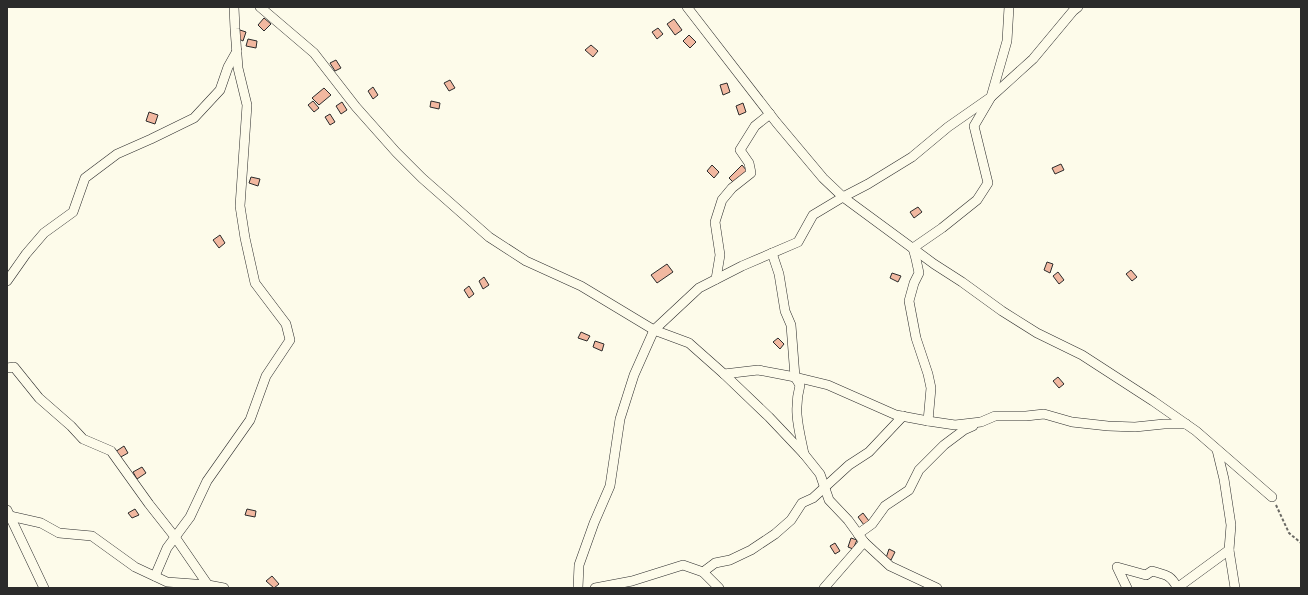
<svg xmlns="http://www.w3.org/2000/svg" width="1308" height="595" font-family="Poppins,sans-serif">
<rect width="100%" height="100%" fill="#fdfbea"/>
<g fill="#f2b8a0" stroke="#2b2b2b">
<polygon points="264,18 271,24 264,31 258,25"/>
<polygon points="674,19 682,30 675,35 667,24"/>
<polygon points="658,28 663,34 657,39 652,32"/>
<polygon points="240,30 246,32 243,41 237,38"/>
<polygon points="689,35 696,42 690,48 683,41"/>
<polygon points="248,39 257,41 256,48 246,46"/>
<polygon points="591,45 598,51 593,57 585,50"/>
<polygon points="336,60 341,68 335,71 330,63"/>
<polygon points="450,80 455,88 449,91 444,83"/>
<polygon points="727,83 730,92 723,95 720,85"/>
<polygon points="373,87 378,95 373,99 368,91"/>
<polygon points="324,88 331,95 319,105 312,98"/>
<polygon points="313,101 319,108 314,112 308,105"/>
<polygon points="431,101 440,103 439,109 430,107"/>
<polygon points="342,102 347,110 341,114 336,106"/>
<polygon points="743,103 746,112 739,115 736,106"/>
<polygon points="149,112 158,115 155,124 146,121"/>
<polygon points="330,114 335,122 330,125 325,117"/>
<polygon points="1061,164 1064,170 1055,174 1052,168"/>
<polygon points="712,165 719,172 714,178 707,171"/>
<polygon points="742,165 747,171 735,184 729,178"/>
<polygon points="251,177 260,179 258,186 249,183"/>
<polygon points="918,207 922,212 914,218 910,212"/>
<polygon points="220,235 225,243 219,248 213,240"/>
<polygon points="1047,262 1053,264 1050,273 1044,270"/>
<polygon points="667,264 673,272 657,283 651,275"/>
<polygon points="1131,270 1137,277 1132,281 1126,274"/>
<polygon points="1058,272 1064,280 1059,284 1053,276"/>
<polygon points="892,273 901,276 898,282 890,278"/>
<polygon points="484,277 489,285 483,289 479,281"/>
<polygon points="469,286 474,294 469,298 464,290"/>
<polygon points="581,332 590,336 587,341 578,338"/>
<polygon points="778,338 784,344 780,349 773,342"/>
<polygon points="595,341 604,344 602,351 593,347"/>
<polygon points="1058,377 1064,384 1059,388 1053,381"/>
<polygon points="124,446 128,453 119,458 115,452"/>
<polygon points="142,467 146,473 137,479 133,472"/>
<polygon points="135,509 139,515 132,518 128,513"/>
<polygon points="247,509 256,511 255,517 245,515"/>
<polygon points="863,513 869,521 864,525 858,517"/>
<polygon points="851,538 857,540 853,549 848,547"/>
<polygon points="835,543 840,551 835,554 830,546"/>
<polygon points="889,549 895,552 891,560 886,558"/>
<polygon points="272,576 279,584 274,588 266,581"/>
</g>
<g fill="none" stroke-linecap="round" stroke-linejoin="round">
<defs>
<g id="minor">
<polyline points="260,7 314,53 356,107 396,152 422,178 489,237 526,261 581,286 654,330 689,343 724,374 769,417 804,454 820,474 829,500 848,520 864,542 824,588"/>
<polyline points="687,7 776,122 823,178 843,197 934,264 962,282 1002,311 1037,333 1082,355 1153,401 1196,431 1272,497"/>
<polyline points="1009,7 1007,41 991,97 974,126 988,183 977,200 942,228 913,248 916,259 919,273 914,283 909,301 916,338 928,374 931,388 928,421 955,425 981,422 995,416 1026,416 1044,414 1072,422 1108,426 1135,427 1164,424 1186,424"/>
<path d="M 772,253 L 779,274 L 785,311 L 791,325 L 795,377 L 800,385 C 793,411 799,429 804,454"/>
<polyline points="716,279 720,255 715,222 722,200 732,188 751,173 749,163 740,150 755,126 770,114"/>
<polyline points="7,281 26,254 44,233 73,212 85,178 117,154 151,139 194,118 220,90 228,67 237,51"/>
<polyline points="7,368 14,367 39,398 71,426 83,439 111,451 149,504 175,537 208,585"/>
<polyline points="724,374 758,370 795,377 828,385 896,415 928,421"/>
<polyline points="7,510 44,588"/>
<polyline points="7,517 10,516 41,523 59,533 92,536 135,567 167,582 208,585 224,588"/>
<polyline points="858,534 872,524 885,506 909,490 919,470 944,445 964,430 973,426"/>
<polyline points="864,542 890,566 937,588"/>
<polyline points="1229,550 1235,588"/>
<polyline points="703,572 715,563 730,560 751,550 775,534 791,520 802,503 813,498 849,465 869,452 903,416"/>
<polyline points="155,576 167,548 190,517 207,481 250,420 266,376 290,340 286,324 255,283 245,238 240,206 247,105 238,68 235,29 234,7"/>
<polyline points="578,588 579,565 594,523 610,486 620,419 634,375 654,330 699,288 742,266 798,242 813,215 843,197 868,184 912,157 948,127 991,97 1033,59 1073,11 1078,7"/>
<polyline points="595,588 632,581 683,565 703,572 719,588"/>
<path d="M 1127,588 L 1117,567 L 1146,575 L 1152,571 C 1165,575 1170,574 1177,587"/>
<polyline points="1177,588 1229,550 1231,525 1224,479 1217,450"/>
</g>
</defs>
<use href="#minor" stroke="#2b2b2b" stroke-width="10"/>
<polyline stroke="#6a6964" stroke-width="2" stroke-dasharray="3 2" stroke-linecap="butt" points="1276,505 1289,533 1301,543"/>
<use href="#minor" stroke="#fdfbea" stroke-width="9"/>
</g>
<rect width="1308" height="595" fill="none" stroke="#2b2b2b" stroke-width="16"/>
</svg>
